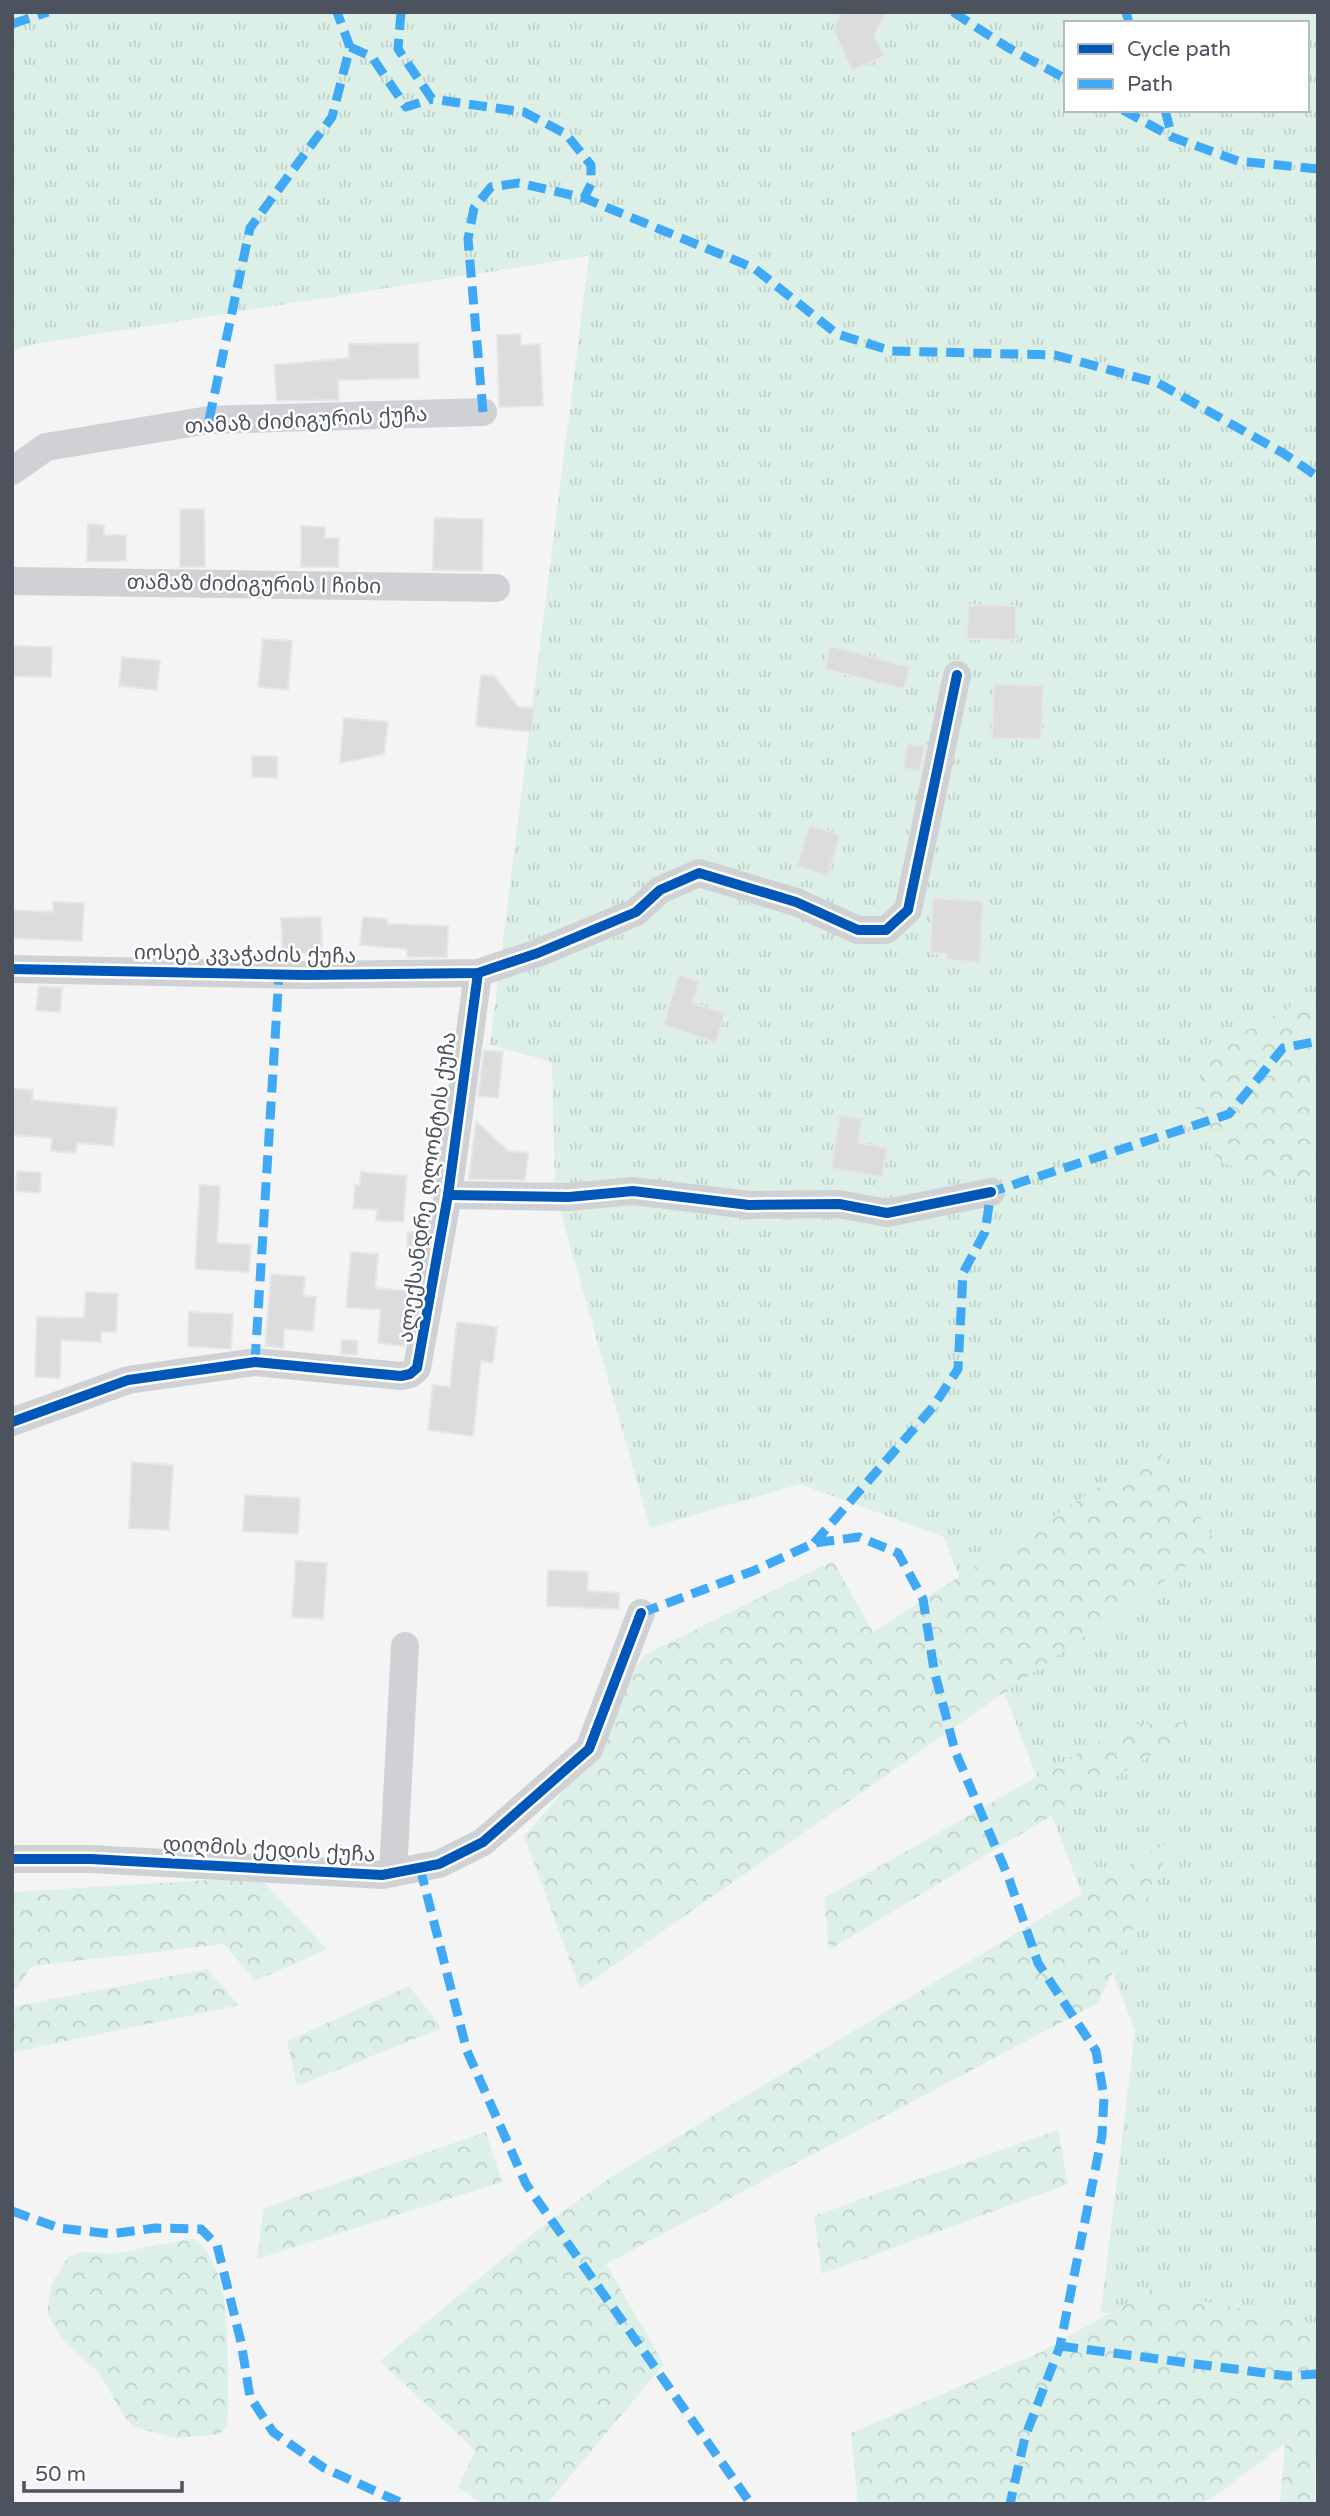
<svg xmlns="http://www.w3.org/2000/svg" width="1330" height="2516" font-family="'Varela Round','Noto Sans Georgian',sans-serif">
<defs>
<pattern id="grass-tufts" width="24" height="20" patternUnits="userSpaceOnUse" patternTransform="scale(1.75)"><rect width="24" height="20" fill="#dcf0e8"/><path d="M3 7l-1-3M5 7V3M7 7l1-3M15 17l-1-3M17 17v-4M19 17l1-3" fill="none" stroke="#bed0c9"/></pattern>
<pattern id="forest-crowns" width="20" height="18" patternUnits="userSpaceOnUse" patternTransform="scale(1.75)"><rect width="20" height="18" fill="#dcf0e8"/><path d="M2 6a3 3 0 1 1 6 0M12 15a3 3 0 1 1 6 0" fill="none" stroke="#bed0c9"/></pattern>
</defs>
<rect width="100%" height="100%" fill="#f4f4f4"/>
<path fill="url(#grass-tufts)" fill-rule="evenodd" d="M 12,12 L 1318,12 L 1318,2343 L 1302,2345 L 1101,2312 L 1135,2031 L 944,1537 L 800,1484 L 650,1528 L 555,1192 L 552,1062 L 490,1045 L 589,256 L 35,344 L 12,351 ZM 1066,23 L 1307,23 L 1307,110 L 1066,110 Z"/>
<g fill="url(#forest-crowns)">
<polygon points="1318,992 1318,1181 1273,1178 1217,1161 1195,1107 1209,1051"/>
<polygon points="1158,1449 1217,1544 580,1989 524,1836 568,1786 643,1656 833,1561 873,1632"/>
<polygon points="1208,1721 829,1950 824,1898 1128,1725"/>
<polygon points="1175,1838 1098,2003 606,2264 664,2364 547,2504 483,2504 458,2487 476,2451 380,2361 536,2231 611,2177"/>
<polygon points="259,1877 327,1949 255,1981 224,1944 32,1966 12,1994 12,1892"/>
<polygon points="207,1969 239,2005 14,2052 12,2007"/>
<polygon points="409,1986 442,2028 297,2086 287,2041"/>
<polygon points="1058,2130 1068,2184 822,2274 814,2216"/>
<polygon points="486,2132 502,2182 257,2259 264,2208"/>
<path d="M 193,2238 C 236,2266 226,2362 228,2409 L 226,2426 L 220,2434 L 177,2438 L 134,2427 L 123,2415 L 100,2374 L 64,2341 L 47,2314 L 52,2283 L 68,2257 L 83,2252 L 113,2254 Z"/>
<polygon points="1150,2290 1297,2320 1318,2332 1315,2504 1280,2504 1285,2443 1213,2498 1199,2504 858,2504 851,2433 1041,2352"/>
</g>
<g fill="#dcdcdd" stroke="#e6e6e6" stroke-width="2">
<polygon points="842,12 887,12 874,35 884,56 852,71 833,29"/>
<polygon points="520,334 521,345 540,344 543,406 499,407 497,335"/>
<polygon points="418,343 419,378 338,380 339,400 277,401 274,365 349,358 349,344"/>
<polygon points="180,509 204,509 205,567 180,567"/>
<polygon points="434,518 483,519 482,571 433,570"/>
<polygon points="88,524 104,525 104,535 126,535 126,561 87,561"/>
<polygon points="301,526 325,527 325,538 339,538 338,567 301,567"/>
<polygon points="968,605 1016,606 1016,640 967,639"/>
<polygon points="263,639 292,641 288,690 258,687"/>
<polygon points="12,646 52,647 51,677 12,676"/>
<polygon points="830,646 910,667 904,689 825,669"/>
<polygon points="122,657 160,661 157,690 119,686"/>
<polygon points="481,675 494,676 518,707 534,708 532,732 476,726"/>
<polygon points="994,684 1043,686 1041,739 992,738"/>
<polygon points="344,718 388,722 384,754 340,763"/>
<polygon points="907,744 925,746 920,771 903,768"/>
<polygon points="252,756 278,757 277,778 252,777"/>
<polygon points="809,825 840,835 828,876 797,866"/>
<polygon points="933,898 983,901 980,962 946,960 946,954 930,953"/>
<polygon points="53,902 84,903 82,941 12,938 12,910 53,912"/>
<polygon points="321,917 322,953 283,954 281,918"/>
<polygon points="363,917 387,919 387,924 448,926 447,957 407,957 407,949 360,945"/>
<polygon points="679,974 699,981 693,1003 725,1013 716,1043 663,1025"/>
<polygon points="39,986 62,988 60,1012 36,1010"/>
<polygon points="484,1050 503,1052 498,1098 478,1096"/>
<polygon points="12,1088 33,1090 32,1100 117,1108 113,1146 77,1143 76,1153 51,1151 52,1138 12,1135"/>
<polygon points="840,1115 862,1119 858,1143 888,1148 882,1177 831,1168"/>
<polygon points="476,1121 508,1151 528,1153 525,1180 469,1179"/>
<polygon points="17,1171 41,1173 40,1193 16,1191"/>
<polygon points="361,1172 407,1176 403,1222 376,1220 377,1210 353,1208 355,1185 360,1185"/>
<polygon points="200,1185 220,1186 217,1243 251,1245 249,1272 195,1269"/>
<polygon points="408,1232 424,1233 421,1253 407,1251"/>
<polygon points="351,1252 378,1254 375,1288 414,1292 404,1346 378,1343 381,1310 346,1307"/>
<polygon points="271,1274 305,1277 303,1296 316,1297 313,1331 284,1329 283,1348 265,1346"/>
<polygon points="86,1292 118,1294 116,1332 101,1331 101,1342 61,1340 60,1378 35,1377 37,1317 84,1318"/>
<polygon points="189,1312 233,1314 231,1349 188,1346"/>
<polygon points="457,1322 497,1327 493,1363 481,1361 473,1436 428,1430 433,1385 450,1387"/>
<polygon points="342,1340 358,1341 357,1355 341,1354"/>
<polygon points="132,1462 173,1465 169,1530 129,1528"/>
<polygon points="245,1495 300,1498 298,1534 243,1531"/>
<polygon points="296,1561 327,1563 323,1619 292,1617"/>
<polygon points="548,1570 588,1572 587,1591 619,1593 619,1609 547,1606"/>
</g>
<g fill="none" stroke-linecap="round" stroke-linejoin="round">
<g stroke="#cfd1d4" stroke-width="28">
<polyline points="12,471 46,447 209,420 483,412"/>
<polyline points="12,581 496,588"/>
<polyline points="12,969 305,975 478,973 538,953 636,912 660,890 699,873 796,902 858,930 886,930 908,910 957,675"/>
<polyline points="448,1195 569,1197 633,1191 749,1205 839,1204 887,1213 991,1192"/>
<polyline points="12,1422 128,1380 255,1362 401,1376 410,1374 417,1368 448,1195 478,973"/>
<polyline points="12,1859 91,1859 382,1875 439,1864 483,1842 589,1749 641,1613"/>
<polyline points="393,1873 405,1646"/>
</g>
<g stroke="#3fa9f5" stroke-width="9" stroke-dasharray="18 9" stroke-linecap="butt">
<polyline points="401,12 398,49 432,99 524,112 566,134 591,165 591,184 584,198"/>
<polyline points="953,12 1007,47 1066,79"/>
<polyline points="1126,12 1129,23"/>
<polyline points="12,24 48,12"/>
<polyline points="350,47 372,57 406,107 432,99"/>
<polyline points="1123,110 1172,137 1238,161 1318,169"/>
<polyline points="1165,110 1172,137"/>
<polyline points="483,412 468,239 474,208 491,187 519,183 584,198 754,268 837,334 892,351 1055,355 1158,383 1283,453 1318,477"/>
<polyline points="209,420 250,228 332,117 350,47 337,12"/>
<polyline points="255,1362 279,975"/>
<polyline points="814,1543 933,1407 958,1369 963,1273 985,1232 991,1192 1229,1114 1283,1048 1318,1041"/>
<polyline points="641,1613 753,1571 814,1543 859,1537 898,1553 923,1599 934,1670 955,1751 1009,1879 1038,1963 1096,2051 1104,2097 1102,2136 1060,2346 1025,2437 1010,2504"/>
<polyline points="420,1868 467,2051 526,2184 751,2504"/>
<polyline points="12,2211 59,2228 111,2234 155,2228 201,2229 217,2245 241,2342 250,2397 273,2432 324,2468 404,2504"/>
<polyline points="1060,2346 1287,2376 1318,2374"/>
</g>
<defs>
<g id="cycleway">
<polyline points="12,969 305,975 478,973 538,953 636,912 660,890 699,873 796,902 858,930 886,930 908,910 957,675"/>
<polyline points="448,1195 569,1197 633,1191 749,1205 839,1204 887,1213 991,1192"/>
<polyline points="12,1422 128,1380 255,1362 401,1376 410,1374 417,1368 448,1195 478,973"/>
<polyline points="12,1859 91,1859 382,1875 439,1864 483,1842 589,1749 641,1613"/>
</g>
</defs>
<use href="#cycleway" stroke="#fff" stroke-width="15"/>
<use href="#cycleway" stroke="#0057b8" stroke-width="10"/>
</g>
<g text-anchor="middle" stroke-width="5" stroke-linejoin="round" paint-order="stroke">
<g font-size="21" fill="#4c525e" stroke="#fff">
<text transform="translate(306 420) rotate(-3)" y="7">თამაზ ძიძიგურის ქუჩა</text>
<text transform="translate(254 584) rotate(1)" y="7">თამაზ ძიძიგურის I ჩიხი</text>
<text transform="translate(245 954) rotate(1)" y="7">იოსებ კვაჭაძის ქუჩა</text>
<text transform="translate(427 1187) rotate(-82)" y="7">ალექსანდრე ღლონტის ქუჩა</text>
<text transform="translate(269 1849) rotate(3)" y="7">დიღმის ქედის ქუჩა</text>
</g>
</g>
<rect width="1330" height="2516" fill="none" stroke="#4c525e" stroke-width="28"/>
<rect x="1064" y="21" width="245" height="91" fill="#ffffff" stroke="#b7babf" stroke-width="2"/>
<rect x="1078" y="44" width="35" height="10" fill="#0057b8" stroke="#b7babf" stroke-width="2"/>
<text x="1127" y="56" font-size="21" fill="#4c525e">Cycle path</text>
<rect x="1078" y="79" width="35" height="10" fill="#3fa9f5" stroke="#b7babf" stroke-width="2"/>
<text x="1127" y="91" font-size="21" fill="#4c525e">Path</text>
<path d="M24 2481v10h158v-10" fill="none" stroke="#4c525e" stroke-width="3.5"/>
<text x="35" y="2481" font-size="21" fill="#4c525e" stroke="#ffffff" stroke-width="5" paint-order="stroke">50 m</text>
</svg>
